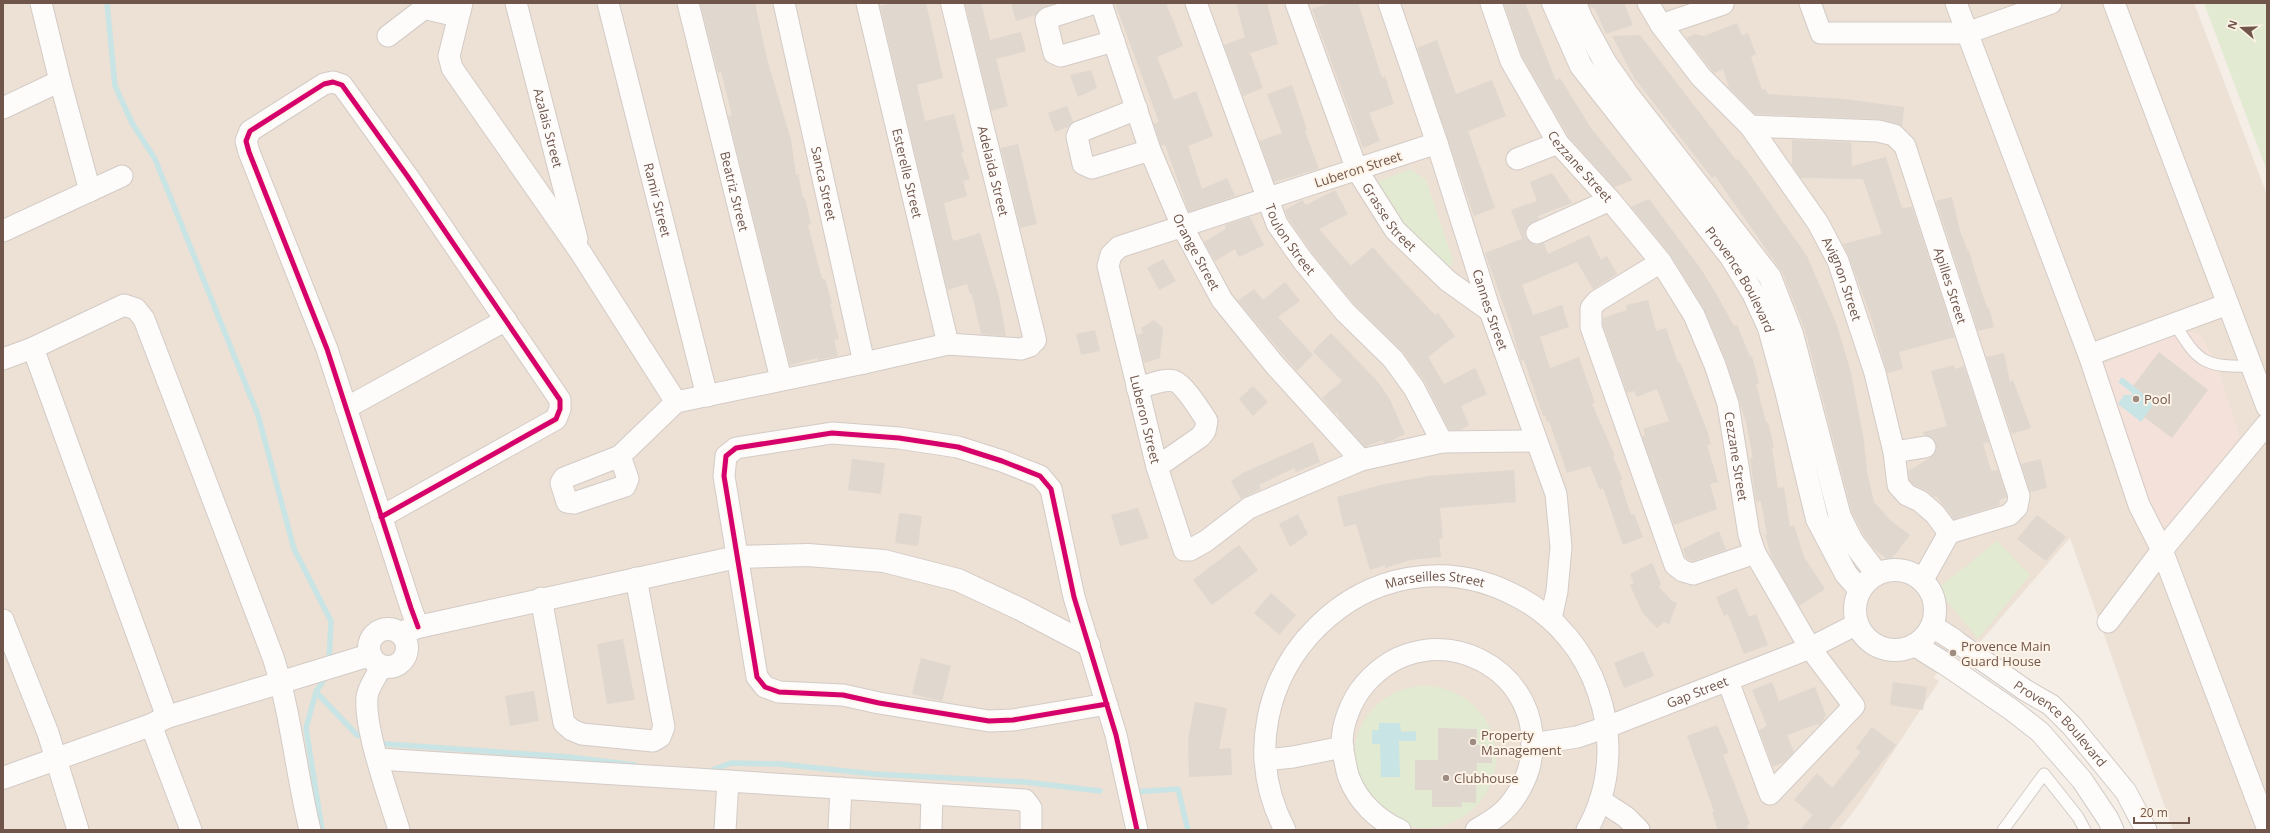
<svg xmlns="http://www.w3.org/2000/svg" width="2270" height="833" font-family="'Open Sans',sans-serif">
<rect width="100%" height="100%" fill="#f4eee7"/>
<polygon fill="#ede0d4" points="3,3 2194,3 2267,195 2267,830 2173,830 2070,538 1980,642 1958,632 1934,678 1939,681 1862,800 1839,830 3,830"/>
<polygon fill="#f4e2da" points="2186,331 2200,334 2216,363 2240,436 2173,524 2157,529 2097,367 2152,343"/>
<g fill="#e2ead2">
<polygon points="2204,3 2267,3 2267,171"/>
<polygon points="1410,169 1426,180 1453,260 1451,266 1442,269 1419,252 1375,183"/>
<polygon points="1997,541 2030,575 1978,639 1937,589"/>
<circle cx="1425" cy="757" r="71"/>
</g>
<g fill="#c9e4e4">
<polygon points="2122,377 2155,403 2141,422 2118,404 2124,395 2132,395 2132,393 2118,382"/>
<polygon points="1379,723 1400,723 1401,732 1416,731 1416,741 1399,741 1400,777 1381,777 1380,744 1372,744 1372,730 1379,730"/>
</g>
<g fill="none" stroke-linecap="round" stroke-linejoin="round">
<g stroke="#c9e4e4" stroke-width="5.5">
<polyline points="107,3 115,86 132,123 155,159 258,415 294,549 331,621 329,662"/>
<polyline points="316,692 357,735 367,738"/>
<polyline points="377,741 386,744 569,757 635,765"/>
<polyline points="710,771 731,763 780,764 874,774 1025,782 1100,791"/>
<polyline points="1133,792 1178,789 1188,830"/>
<polyline points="322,830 306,728 316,692 327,675"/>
</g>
</g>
<g fill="#e0d7cf">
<polygon points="700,3 755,3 767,59 791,140 796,175 798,174 803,198 805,198 811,224 808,225 822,279 825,279 832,303 830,304 839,339 834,340 838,356 818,360 817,358 790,365 728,116 732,115 721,72 718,73"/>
<polygon points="894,3 926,3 943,78 917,85 925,121 954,114 964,152 961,153 970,179 963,181 967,196 944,203 952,238 954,241 980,233 999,297 1006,336 981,334 972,294 970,294 967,284 947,290 880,6"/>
<polygon points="965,3 981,3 990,40 1021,32 1026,51 996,59 1008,106 991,111"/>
<polygon points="1011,3 1056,3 1044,7 1036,15 1016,21"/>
<polygon points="1115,3 1166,3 1183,46 1157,57 1174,100 1196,91 1213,136 1188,146 1202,189 1227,178 1235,196 1189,212 1165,145 1161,146 1154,124 1159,122"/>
<polygon points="1236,3 1267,3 1278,44 1250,53 1263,88 1243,96 1224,45 1245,37"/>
<polygon points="1330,3 1358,3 1382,78 1385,76 1394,104 1369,113 1380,141 1363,148 1312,9"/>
<polygon points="1504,3 1525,3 1556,81 1560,78 1591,128 1633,180 1614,187 1568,136 1522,56"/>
<polygon points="1588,3 1624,3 1633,25 1606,34 1595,9 1590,7"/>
<polygon points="1737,23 1742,36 1748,33 1756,54 1751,57 1762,90 1765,89 1768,94 1844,99 1904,107 1902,126 1879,119 1755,114 1729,88 1723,69 1714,73 1687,39 1688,37 1695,34 1704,36"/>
<polygon points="1640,35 1736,160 1738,159 1753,179 1807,256 1837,325 1851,373 1864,441 1867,472 1874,502 1890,520 1910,535 1890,561 1874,549 1863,534 1852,513 1805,330 1782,272 1715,176 1712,178 1635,79 1612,36"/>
<polygon points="1437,40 1456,94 1492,80 1506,116 1468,131 1495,208 1474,216 1417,48"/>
<polygon points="1091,70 1097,88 1078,97 1070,75"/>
<polygon points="1292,85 1307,130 1305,131 1319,169 1274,182 1259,141 1282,133 1267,94"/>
<polygon points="1067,106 1073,122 1068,127 1055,132 1048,113"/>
<polygon points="1792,140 1851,142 1852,166 1886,157 1902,208 1912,207 1955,337 1899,352 1903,369 1887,373 1872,320 1849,257 1843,244 1882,234 1863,179 1801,178 1792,165"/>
<polygon points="1018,144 1037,224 1020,228 1001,148"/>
<polygon points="1552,173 1572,203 1538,216 1539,219 1527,226 1525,232 1526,238 1535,245 1544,243 1548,254 1589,235 1601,260 1607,256 1617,274 1593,289 1577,262 1522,285 1533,315 1562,305 1569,327 1540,337 1550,368 1579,357 1595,403 1592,404 1615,456 1613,457 1623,480 1620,481 1631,515 1634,514 1643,537 1623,545 1603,488 1600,490 1590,466 1567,473 1549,421 1547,422 1545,415 1543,416 1524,360 1521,361 1510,323 1485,253 1522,239 1511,210 1537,201 1530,182"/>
<polygon points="1335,190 1348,214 1319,229 1351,266 1373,247 1389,266 1435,315 1438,313 1455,336 1428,357 1444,384 1475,368 1487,394 1461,406 1469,425 1460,430 1449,430 1425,382 1403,352 1354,304 1313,254 1288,218 1285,210 1302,200 1306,205"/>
<polygon points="1952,197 1960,231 1968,251 1969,250 1973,266 1987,308 1989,308 1994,327 1978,331 1936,201"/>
<polygon points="1649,199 1701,269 1717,295 1734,326 1737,325 1750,357 1752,356 1759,383 1756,384 1766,422 1768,422 1774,447 1772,448 1778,488 1784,487 1790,527 1794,525 1804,557 1825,589 1799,606 1772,559 1765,535 1767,535 1761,501 1756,502 1750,458 1753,458 1746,422 1726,360 1704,309 1670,254 1631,207"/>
<polygon points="1250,217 1264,245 1239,257 1235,249 1215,261 1204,242 1226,229 1225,225"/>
<polygon points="1163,259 1176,281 1159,290 1147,268"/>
<polygon points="1285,282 1300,301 1278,317 1313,355 1297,371 1238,301 1254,289 1263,300"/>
<polygon points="1648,300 1656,331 1666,328 1678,363 1680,362 1708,433 1711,444 1707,445 1718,482 1710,484 1717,509 1674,525 1642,437 1645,435 1643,429 1669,421 1657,389 1637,397 1634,391 1627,393 1603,325 1603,318 1627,310 1626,305"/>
<polygon points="1154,320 1163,328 1160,358 1144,363 1137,335 1143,333 1141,328"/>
<polygon points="1095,330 1100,351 1081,355 1076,334"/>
<polygon points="1331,333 1379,383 1390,400 1405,434 1389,442 1384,443 1383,440 1365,447 1340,419 1337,412 1335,413 1322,398 1342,381 1313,351"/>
<polygon points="2159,352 2208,390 2172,438 2144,417 2155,403 2133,386"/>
<polygon points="2004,353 2010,382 2013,380 2031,428 2012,434 1986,357"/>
<polygon points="1954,365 1955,369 1964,366 1989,442 1983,443 1991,471 1998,470 2007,497 1999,500 2000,505 1954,519 1936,496 1934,497 1927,491 1914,485 1909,480 1908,471 1930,458 1936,451 1935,440 1924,435 1923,432 1947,426 1931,371"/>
<polygon points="1253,386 1268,402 1253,416 1239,399"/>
<polygon points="1313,442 1320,462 1296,472 1294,468 1259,485 1261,489 1241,499 1231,481 1245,472"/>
<polygon points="852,459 885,463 881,494 848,490"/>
<polygon points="2041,459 2047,488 2030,492 2021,464"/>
<polygon points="1514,470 1516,502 1440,508 1443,539 1439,539 1441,557 1410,560 1385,568 1385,565 1370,570 1356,524 1344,527 1337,497 1385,484 1429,476"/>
<polygon points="1138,508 1149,538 1120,546 1111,515"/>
<polygon points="899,513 922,516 918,546 895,543"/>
<polygon points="1298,514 1308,534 1290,547 1279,524"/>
<polygon points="2037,515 2066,537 2046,561 2017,539"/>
<polygon points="1719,531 1726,550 1693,561 1686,558 1683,549"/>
<polygon points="1239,545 1258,570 1212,605 1193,580"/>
<polygon points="1652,563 1661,584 1659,587 1672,601 1677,603 1669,624 1664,622 1657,628 1642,612 1630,585 1634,583 1630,574"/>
<polygon points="1737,588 1749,617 1756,614 1768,645 1744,654 1728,614 1724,616 1716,597"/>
<polygon points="1271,593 1296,615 1279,635 1254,613"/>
<polygon points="623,639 635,700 607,704 597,644"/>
<polygon points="1643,651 1654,676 1624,688 1614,663"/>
<polygon points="921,658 951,666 942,701 912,694"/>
<polygon points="1772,682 1779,701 1815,687 1826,715 1820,725 1817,724 1787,735 1794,752 1784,762 1773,767 1759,730 1767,726 1752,690"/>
<polygon points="1893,682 1927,687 1923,710 1890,705"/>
<polygon points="534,691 539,721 510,726 505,696"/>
<polygon points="1195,702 1227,708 1219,749 1231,748 1232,775 1189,777 1188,740"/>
<polygon points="1717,725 1729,753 1723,755 1750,824 1747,825 1748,830 1718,830 1712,812 1714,811 1687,736"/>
<polygon points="1872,727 1896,745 1828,830 1800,830 1813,815 1794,800 1817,773 1832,788 1861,752 1856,748"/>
<polygon points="1438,728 1477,729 1477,745 1492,746 1492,763 1477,763 1476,803 1462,802 1462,807 1432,807 1432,790 1415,790 1415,760 1438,760"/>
</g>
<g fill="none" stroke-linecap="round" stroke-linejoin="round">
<defs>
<g id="service">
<path d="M 2175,324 C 2199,364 2205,367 2253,366"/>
<polyline points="2003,830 2044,774 2078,817 2085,830"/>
</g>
<g id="minor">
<polyline points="41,3 60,81 90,191"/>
<polyline points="462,3 449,56 452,68 581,253 676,402"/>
<path id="s1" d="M 516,3 L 577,239"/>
<path id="s2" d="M 608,3 L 707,396"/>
<path id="s3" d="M 688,3 L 781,379"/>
<path id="s4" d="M 784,3 L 864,363"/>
<path id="s5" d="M 867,3 L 948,344"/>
<polyline points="1095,3 1048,18 1046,20 1054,53 1061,56 1114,41"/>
<path id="s6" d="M 1101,3 L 1150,150 L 1182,226 L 1222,300 L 1274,364 L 1361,460"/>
<path id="s7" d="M 1196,3 L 1277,224 L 1303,261 L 1345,312 L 1393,359 L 1414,388 L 1442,442"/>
<path id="s8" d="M 1296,3 L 1357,170 L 1395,230 L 1448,281 L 1490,311"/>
<path id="s9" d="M 1389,3 L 1437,143 L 1490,311 L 1556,494 L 1561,547 L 1557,591 L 1551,619"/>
<path id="s10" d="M 1491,3 L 1511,61 L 1558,143 L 1610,200 L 1661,262 L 1694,315 L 1715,365 L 1728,404 L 1749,535 L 1755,553 L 1810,648 L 1854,706 L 1770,794 L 1728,681"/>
<path id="s11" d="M 1648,3 L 1661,25 L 1701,77 L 1750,126 L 1818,223 L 1838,261 L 1875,373 L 1894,452 L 1898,485 L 1907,495 L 1920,501 L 1935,514 L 1949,533"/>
<polyline points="1810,3 1821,33 1967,33 2051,3"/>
<polyline points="1956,3 2089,355 2139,505 2162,550 2267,827"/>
<polyline points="2114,3 2267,407"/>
<polyline points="1661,25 1723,4"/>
<polyline points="388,36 422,10 427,9 457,16"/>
<polyline points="3,108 60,81"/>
<polyline points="1137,109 1079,132 1077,137 1083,164 1092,168 1150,150"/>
<path id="s12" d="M 1750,126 L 1878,131 L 1894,135 L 1905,146 L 2019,496 L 2017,507 L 2009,515 L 1949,533"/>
<path id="s13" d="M 1437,143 L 1119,247 L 1111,255 L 1108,266 L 1157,467 L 1184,550 L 1190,550 L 1206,541 L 1249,508 L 1361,460 L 1442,442 L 1536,441"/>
<polyline points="1517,159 1558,143"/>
<polyline points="3,231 122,176"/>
<polyline points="1537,233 1610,200"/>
<polyline points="1661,262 1597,301 1591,308 1591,327 1675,565 1683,571 1693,574 1755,553"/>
<polyline points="33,348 167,717"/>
<polyline points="2089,355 2228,304"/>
<path d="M 3,359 L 33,348 L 124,305 L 136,309 L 144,319 L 273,657 C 291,713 296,773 310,830"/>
<path d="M 1137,388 C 1148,386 1163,378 1174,381 C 1184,384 1201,412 1207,421 L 1205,431 L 1200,437 L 1157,467"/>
<polyline points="346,408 506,320"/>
<polyline points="1894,452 1925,447"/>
<polyline points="620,456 628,479 625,486 574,503 567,502 561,483 564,478 620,456 676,402 864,363 948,344 1021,349 1030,346 1035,340"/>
<polyline points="381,517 556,419 560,409 560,400 408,177 342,85 333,82 324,84 250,131 246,141 249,152 327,349 411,608 418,627"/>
<polyline points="1922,581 1949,533"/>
<polyline points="541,598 564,723 572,730 582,734 653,741 660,737 664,727 636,578"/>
<polyline points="3,620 48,733 78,830"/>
<polyline points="2108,622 2162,550 2267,424"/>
<path id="s14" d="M 1954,640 L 2025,690 L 2051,705 L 2072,726 L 2126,792 L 2146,830"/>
<polyline points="1942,662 2012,710 2040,732 2082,780 2108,819 2113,830"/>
<path d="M 381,667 C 377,676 368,687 367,697 C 364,729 389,797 399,830"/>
<polyline points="1107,704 1013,720 989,721 879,703 843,695 779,692 765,687 757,677 724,476 726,456 736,448 832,433 899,438 958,447 1002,461 1040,476 1051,489 1074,597 1116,735 1137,830"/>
<polyline points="151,725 191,830"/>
<path id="s15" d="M 1532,744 L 1577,737 L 1607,727 L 1810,648 L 1857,624"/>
<polyline points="378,759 728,781"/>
<polyline points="1265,760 1293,757 1343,747"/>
<polyline points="1600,800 1626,817 1639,830"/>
<polyline points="725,830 728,781 1025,800 1031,808 1031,830"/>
<polyline points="839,830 841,788"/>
<polyline points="931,830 932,795"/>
<path id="s16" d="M 1285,830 C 1207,680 1371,515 1520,598 C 1557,618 1585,652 1598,692 C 1614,737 1611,788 1587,830"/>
<path d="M 1400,830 C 1377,820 1358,801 1349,778 C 1346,770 1345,760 1343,751 C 1339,729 1351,700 1365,684 C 1431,607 1554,670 1529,768 C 1524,785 1513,804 1499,815 C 1492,821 1483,825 1476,830"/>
</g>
<g id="tertiary">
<path id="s17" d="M 952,3 L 1035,340"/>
<path id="s18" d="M 1553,3 L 1581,66 L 1731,257 L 1753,293 L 1769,328 L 1786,390 L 1817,519 L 1846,574 L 1860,590"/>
<polyline points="1575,3 1581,18 1605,62 1628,95 1770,277 1792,334 1840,517 1852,541 1877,574"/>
<circle cx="1895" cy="610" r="40"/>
<polyline points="1932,626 1954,640"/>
<circle cx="388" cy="648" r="19"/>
<polyline points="400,633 418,627 737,557 808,555 884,561 958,580 1020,609 1089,645"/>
<polyline points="1915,645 1942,662"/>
<polyline points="3,778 151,725 167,717 370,655"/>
</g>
</defs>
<use href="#service" stroke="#d3cbc6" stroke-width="13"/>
<use href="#minor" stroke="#d3cbc6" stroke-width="23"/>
<use href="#tertiary" stroke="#d3cbc6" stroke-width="24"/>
<use href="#service" stroke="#fdfcfb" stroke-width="11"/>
<use href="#minor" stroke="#fdfcfb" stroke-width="21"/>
<use href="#tertiary" stroke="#fdfcfb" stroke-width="22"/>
<defs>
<g id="cycleway">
<polyline points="381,517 556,419 560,409 560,400 408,177 342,85 333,82 324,84 250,131 246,141 249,152 327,349 411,608 418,627"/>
<polyline points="1107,704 1013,720 989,721 879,703 843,695 779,692 765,687 757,677 724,476 726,456 736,448 832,433 899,438 958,447 1002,461 1040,476 1051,489 1074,597 1116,735 1137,830"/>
</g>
</defs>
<use href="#cycleway" stroke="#fef3e7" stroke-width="8"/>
<use href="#cycleway" stroke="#d6006c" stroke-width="5"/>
</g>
<g fill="#9e8b81" stroke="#fef3e7" stroke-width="1.5">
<circle cx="2136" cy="399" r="4"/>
<circle cx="1953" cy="653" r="4"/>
<circle cx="1473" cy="742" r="4"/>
<circle cx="1446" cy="778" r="4"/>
</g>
<g text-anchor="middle" stroke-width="4" stroke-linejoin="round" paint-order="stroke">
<g font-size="13" fill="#70554a" stroke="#fef3e7">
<text dy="5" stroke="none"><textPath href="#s1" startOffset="129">Azalais Street</textPath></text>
<text dy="5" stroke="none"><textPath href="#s10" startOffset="188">Cezzane Street</textPath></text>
<text transform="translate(1358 169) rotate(-18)" y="5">Luberon Street</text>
<text dy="5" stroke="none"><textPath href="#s17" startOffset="173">Adelaida Street</textPath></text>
<text dy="5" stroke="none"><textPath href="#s5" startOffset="175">Esterelle Street</textPath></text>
<text dy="5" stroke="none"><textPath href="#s4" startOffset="185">Sanca Street</textPath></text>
<text dy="5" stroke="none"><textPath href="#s3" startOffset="194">Beatriz Street</textPath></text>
<text dy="5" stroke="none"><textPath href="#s2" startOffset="203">Ramir Street</textPath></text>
<text dy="5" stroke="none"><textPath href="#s8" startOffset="235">Grasse Street</textPath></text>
<text dy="5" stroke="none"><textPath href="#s7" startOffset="255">Toulon Street</textPath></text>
<text dy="5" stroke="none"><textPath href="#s6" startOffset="267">Orange Street</textPath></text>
<text dy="5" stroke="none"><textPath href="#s11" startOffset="340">Avignon Street</textPath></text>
<text dy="5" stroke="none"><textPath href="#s18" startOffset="336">Provence Boulevard</textPath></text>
<text dy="5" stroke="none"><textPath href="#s12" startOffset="307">Apilles Street</textPath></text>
<text dy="5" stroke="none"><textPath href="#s9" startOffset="323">Cannes Street</textPath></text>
<text dy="5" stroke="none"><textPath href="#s13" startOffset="515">Luberon Street</textPath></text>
<text dy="5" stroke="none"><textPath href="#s10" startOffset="524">Cezzane Street</textPath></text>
<text dy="5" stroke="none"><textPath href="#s16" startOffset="352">Marseilles Street</textPath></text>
<text dy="5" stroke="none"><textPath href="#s15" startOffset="174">Gap Street</textPath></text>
<text dy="5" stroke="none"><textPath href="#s14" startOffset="136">Provence Boulevard</textPath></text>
</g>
<g font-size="13" fill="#70554a" stroke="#fef3e7" text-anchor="start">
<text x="2144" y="404">Pool</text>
<text x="1961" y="651">Provence Main<tspan x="1961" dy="15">Guard House</tspan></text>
<text x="1481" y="740">Property<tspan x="1481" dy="15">Management</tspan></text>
<text x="1454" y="783">Clubhouse</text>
</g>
</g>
<rect width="2270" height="833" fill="none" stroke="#70554a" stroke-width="8"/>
<g transform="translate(2242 28) rotate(289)" stroke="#fef3e7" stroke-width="3" paint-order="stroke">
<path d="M0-3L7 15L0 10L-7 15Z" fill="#70554a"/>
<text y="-6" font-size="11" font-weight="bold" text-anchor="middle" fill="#70554a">N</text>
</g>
<path d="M2134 817v6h55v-6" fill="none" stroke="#70554a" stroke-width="2"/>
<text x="2140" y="817" font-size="12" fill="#70554a" stroke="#fef3e7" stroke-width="3" paint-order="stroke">20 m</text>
</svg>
